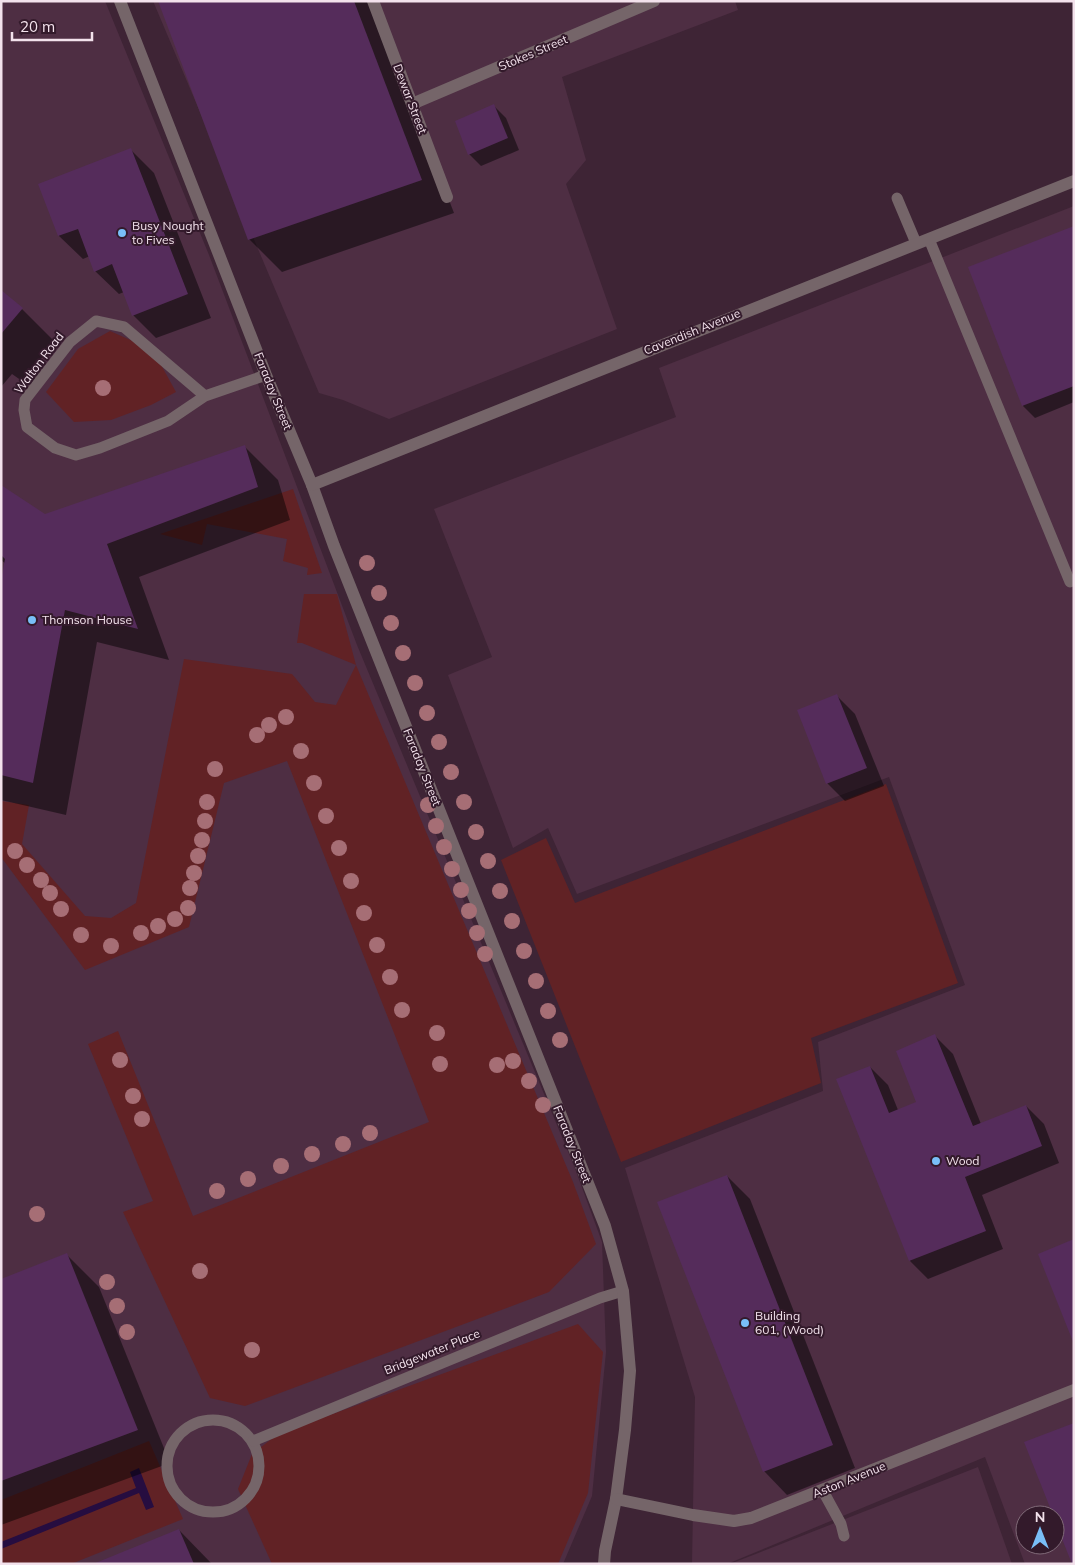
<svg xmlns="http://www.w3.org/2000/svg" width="1075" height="1565" font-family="Mulish,sans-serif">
<rect width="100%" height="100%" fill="#3e2435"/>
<g fill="#4e2e43" fill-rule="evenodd">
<polygon points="1,1 105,1 209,255 357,645 574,1166 602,1242 606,1352 592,1496 563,1564 1,1564"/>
<polygon points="153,1 735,1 738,10 562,77 586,160 566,184 617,329 389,419 343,400 319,393"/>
<path d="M 1074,206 L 1074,1564 L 1025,1564 L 985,1457 L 727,1564 L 692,1564 L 695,1397 L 625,1168 L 823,1091 L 818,1042 L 965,985 L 889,777 L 577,894 L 548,828 L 513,848 L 448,675 L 492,657 L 434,509 L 676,417 L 659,368 ZM 1025,1515 L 1055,1515 L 1055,1545 L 1025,1545 Z"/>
<polygon points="978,1467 1012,1564 730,1564"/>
</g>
<g fill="#612225">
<polygon points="110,331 137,343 160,363 176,392 151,405 111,420 74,422 46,392 78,349"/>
<polygon points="293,489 322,573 307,575 308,568 283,561 287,539 207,524 202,545 160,534"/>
<polygon points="304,594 337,594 356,665 573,1182 596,1244 549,1292 245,1406 210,1398 123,1212 153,1201 88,1044 118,1031 193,1216 429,1122 287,761 224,783 189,927 85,970 1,857 1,801 29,805 22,844 85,916 111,918 136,903 184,659 292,674 315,702 336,705 356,665 302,643 297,643"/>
<polygon points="886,784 958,983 811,1038 821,1083 621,1162 501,860 546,838 575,903"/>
<polygon points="578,1324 603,1352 588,1493 558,1564 272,1564 238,1489 252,1454 278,1434"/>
<polygon points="149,1441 183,1519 71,1564 1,1564 1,1500"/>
</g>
<polygon fill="#260d40" points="139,1468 154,1507 146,1510 139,1493 1,1549 1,1542 136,1488 130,1472"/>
<g fill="#0007">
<polygon points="159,1 373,1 454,213 282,272 249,239"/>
<polygon points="494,106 506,118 519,150 481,166 469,154"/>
<polygon points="131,150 154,173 211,318 156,338 133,315 124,292 119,294 95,271 90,256 83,259 59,236 40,185"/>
<polygon points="1074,227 1074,402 1035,418 1023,406"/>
<polygon points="1,292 22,309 55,342 22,381 12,374 1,387"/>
<polygon points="245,447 278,480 290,520 139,577 169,660 97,642 66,815 1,800 1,587 6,564 1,560 1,487 44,516"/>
<polygon points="837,696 855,714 884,786 845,801 827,783"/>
<polygon points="935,1036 953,1054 981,1124 1026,1106 1044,1124 1059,1163 982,1195 1003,1249 928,1279 910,1261 838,1080 870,1067 888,1085 898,1110 918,1103"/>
<polygon points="727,1176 750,1199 855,1468 787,1495 764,1471"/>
<polygon points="66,1254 99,1287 170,1463 1,1525 1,1280"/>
<polygon points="179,1530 212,1564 96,1564"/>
</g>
<g fill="#552c5b">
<polygon points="158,1 354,1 422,180 248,240"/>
<polygon points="494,104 508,138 468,155 455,121"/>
<polygon points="131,148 188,294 132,316 112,264 94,272 78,229 58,236 38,184"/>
<polygon points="1074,226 1074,386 1022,406 968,267"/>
<polygon points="1,290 23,308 1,334"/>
<polygon points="245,445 258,487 107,544 138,629 65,610 33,783 1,775 1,580 5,559 1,555 1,485 45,514"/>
<polygon points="837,694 867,768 826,784 797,710"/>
<polygon points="935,1034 973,1126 1026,1105 1042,1146 965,1177 986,1231 909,1261 836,1079 870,1066 889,1113 916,1102 896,1051"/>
<polygon points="727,1175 833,1445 763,1472 657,1202"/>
<polygon points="1074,1239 1074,1344 1038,1254"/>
<polygon points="67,1253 138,1430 1,1481 1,1279"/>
<polygon points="1074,1423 1074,1564 1072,1564 1055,1521 1055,1515 1053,1515 1024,1442"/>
<polygon points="179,1529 194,1564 93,1564"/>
</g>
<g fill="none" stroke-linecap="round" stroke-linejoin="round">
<g stroke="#756569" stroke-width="11">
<polyline points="897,198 916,243"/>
<polyline points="929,239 1070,582"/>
<polyline points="205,396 124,327 96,321 70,342 25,400 24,410 27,427 55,448 76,455 100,448 168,421 205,396 266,375"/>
<circle cx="213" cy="1466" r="46"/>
<polyline points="253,1441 600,1298 623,1291"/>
<polyline points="823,1491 841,1524 844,1536"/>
</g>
<g stroke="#756569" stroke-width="12">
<polyline points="120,1 266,375 312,485 334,546 605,1226 623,1291 630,1371 625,1430 616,1499 605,1551 604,1564"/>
<polyline points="373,1 447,197"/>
<polyline points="412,104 654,1"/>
<polyline points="312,485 1074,181"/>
<polyline points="616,1499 693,1515 734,1521 751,1518 1074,1390"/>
</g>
</g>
<g fill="#a66e75">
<circle cx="103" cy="388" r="8"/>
<circle cx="367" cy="563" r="8"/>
<circle cx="379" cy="593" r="8"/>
<circle cx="391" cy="623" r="8"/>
<circle cx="403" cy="653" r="8"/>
<circle cx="415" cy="683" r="8"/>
<circle cx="427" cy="713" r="8"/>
<circle cx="286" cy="717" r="8"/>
<circle cx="269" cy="725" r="8"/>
<circle cx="257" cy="735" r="8"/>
<circle cx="439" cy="742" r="8"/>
<circle cx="301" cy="751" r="8"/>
<circle cx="215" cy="769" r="8"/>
<circle cx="451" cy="772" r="8"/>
<circle cx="314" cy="783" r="8"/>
<circle cx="207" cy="802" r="8"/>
<circle cx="464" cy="802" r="8"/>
<circle cx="428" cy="805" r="8"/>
<circle cx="326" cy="816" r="8"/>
<circle cx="205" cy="821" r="8"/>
<circle cx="436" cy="826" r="8"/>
<circle cx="476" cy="832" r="8"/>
<circle cx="202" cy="840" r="8"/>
<circle cx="444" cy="847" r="8"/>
<circle cx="339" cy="848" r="8"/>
<circle cx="15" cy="851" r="8"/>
<circle cx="198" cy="856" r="8"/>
<circle cx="488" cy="861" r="8"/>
<circle cx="27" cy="865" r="8"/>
<circle cx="452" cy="869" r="8"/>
<circle cx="194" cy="873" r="8"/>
<circle cx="41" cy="880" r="8"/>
<circle cx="351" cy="881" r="8"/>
<circle cx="190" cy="888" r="8"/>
<circle cx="461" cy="890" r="8"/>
<circle cx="500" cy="891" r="8"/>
<circle cx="50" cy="893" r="8"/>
<circle cx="188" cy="908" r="8"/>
<circle cx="61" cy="909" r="8"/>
<circle cx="469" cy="911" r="8"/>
<circle cx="364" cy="913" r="8"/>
<circle cx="175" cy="919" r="8"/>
<circle cx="512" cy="921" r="8"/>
<circle cx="158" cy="926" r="8"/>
<circle cx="141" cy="933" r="8"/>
<circle cx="477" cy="933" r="8"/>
<circle cx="81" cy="935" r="8"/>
<circle cx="377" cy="945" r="8"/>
<circle cx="111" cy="946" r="8"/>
<circle cx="524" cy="951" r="8"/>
<circle cx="485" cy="954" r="8"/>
<circle cx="390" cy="977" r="8"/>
<circle cx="536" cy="981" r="8"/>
<circle cx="402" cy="1010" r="8"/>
<circle cx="548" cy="1011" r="8"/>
<circle cx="437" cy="1033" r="8"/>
<circle cx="560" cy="1040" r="8"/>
<circle cx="120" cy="1060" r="8"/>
<circle cx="513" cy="1061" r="8"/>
<circle cx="440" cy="1064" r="8"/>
<circle cx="497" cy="1065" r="8"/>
<circle cx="529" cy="1081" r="8"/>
<circle cx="133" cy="1096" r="8"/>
<circle cx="543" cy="1105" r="8"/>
<circle cx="142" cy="1119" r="8"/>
<circle cx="370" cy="1133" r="8"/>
<circle cx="343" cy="1144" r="8"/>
<circle cx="312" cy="1154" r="8"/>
<circle cx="281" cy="1166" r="8"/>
<circle cx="248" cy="1179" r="8"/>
<circle cx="217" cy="1191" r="8"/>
<circle cx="37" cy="1214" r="8"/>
<circle cx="200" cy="1271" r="8"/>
<circle cx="107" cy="1282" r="8"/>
<circle cx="117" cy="1306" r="8"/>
<circle cx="127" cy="1332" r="8"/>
<circle cx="252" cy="1350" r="8"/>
</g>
<g fill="#79bff8" stroke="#331a2b" stroke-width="2">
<circle cx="122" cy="233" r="5"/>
<circle cx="32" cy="620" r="5"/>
<circle cx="936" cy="1161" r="5"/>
<circle cx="745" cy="1323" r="5"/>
</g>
<g text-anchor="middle" stroke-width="4" stroke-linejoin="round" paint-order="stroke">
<g font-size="12" fill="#f3e2ec" stroke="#331a2b">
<text transform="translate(533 53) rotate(-23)" y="4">Stokes Street</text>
<text transform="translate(410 99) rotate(69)" y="4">Dewar Street</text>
<text transform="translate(692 332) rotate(-22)" y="4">Cavendish Avenue</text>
<text transform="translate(39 363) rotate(-53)" y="4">Walton Road</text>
<text transform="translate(273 391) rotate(68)" y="4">Faraday Street</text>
<text transform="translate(422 767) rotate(68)" y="4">Faraday Street</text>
<text transform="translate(572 1144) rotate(68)" y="4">Faraday Street</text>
<text transform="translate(432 1352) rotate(-22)" y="4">Bridgewater Place</text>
<text transform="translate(849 1480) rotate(-22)" y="4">Aston Avenue</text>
</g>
<g font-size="12" fill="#f3e2ec" stroke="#331a2b" text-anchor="start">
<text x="132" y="230">Busy Nought<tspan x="132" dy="14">to Fives</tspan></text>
<text x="42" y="624">Thomson House</text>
<text x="946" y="1165">Wood</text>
<text x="755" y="1320">Building<tspan x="755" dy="14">601, (Wood)</tspan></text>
</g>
</g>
<rect width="1075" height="1565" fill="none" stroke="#f3e2ec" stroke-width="5"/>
<g transform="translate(1040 1530)"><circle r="24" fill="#331a2b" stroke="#806a78"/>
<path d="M0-4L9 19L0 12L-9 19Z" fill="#79bff8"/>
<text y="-8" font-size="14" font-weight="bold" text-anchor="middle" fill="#f3e2ec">N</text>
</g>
<path d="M12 32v8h80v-8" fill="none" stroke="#f3e2ec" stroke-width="2.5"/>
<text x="20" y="32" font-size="15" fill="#f3e2ec" stroke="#331a2b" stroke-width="4" paint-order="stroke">20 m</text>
</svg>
